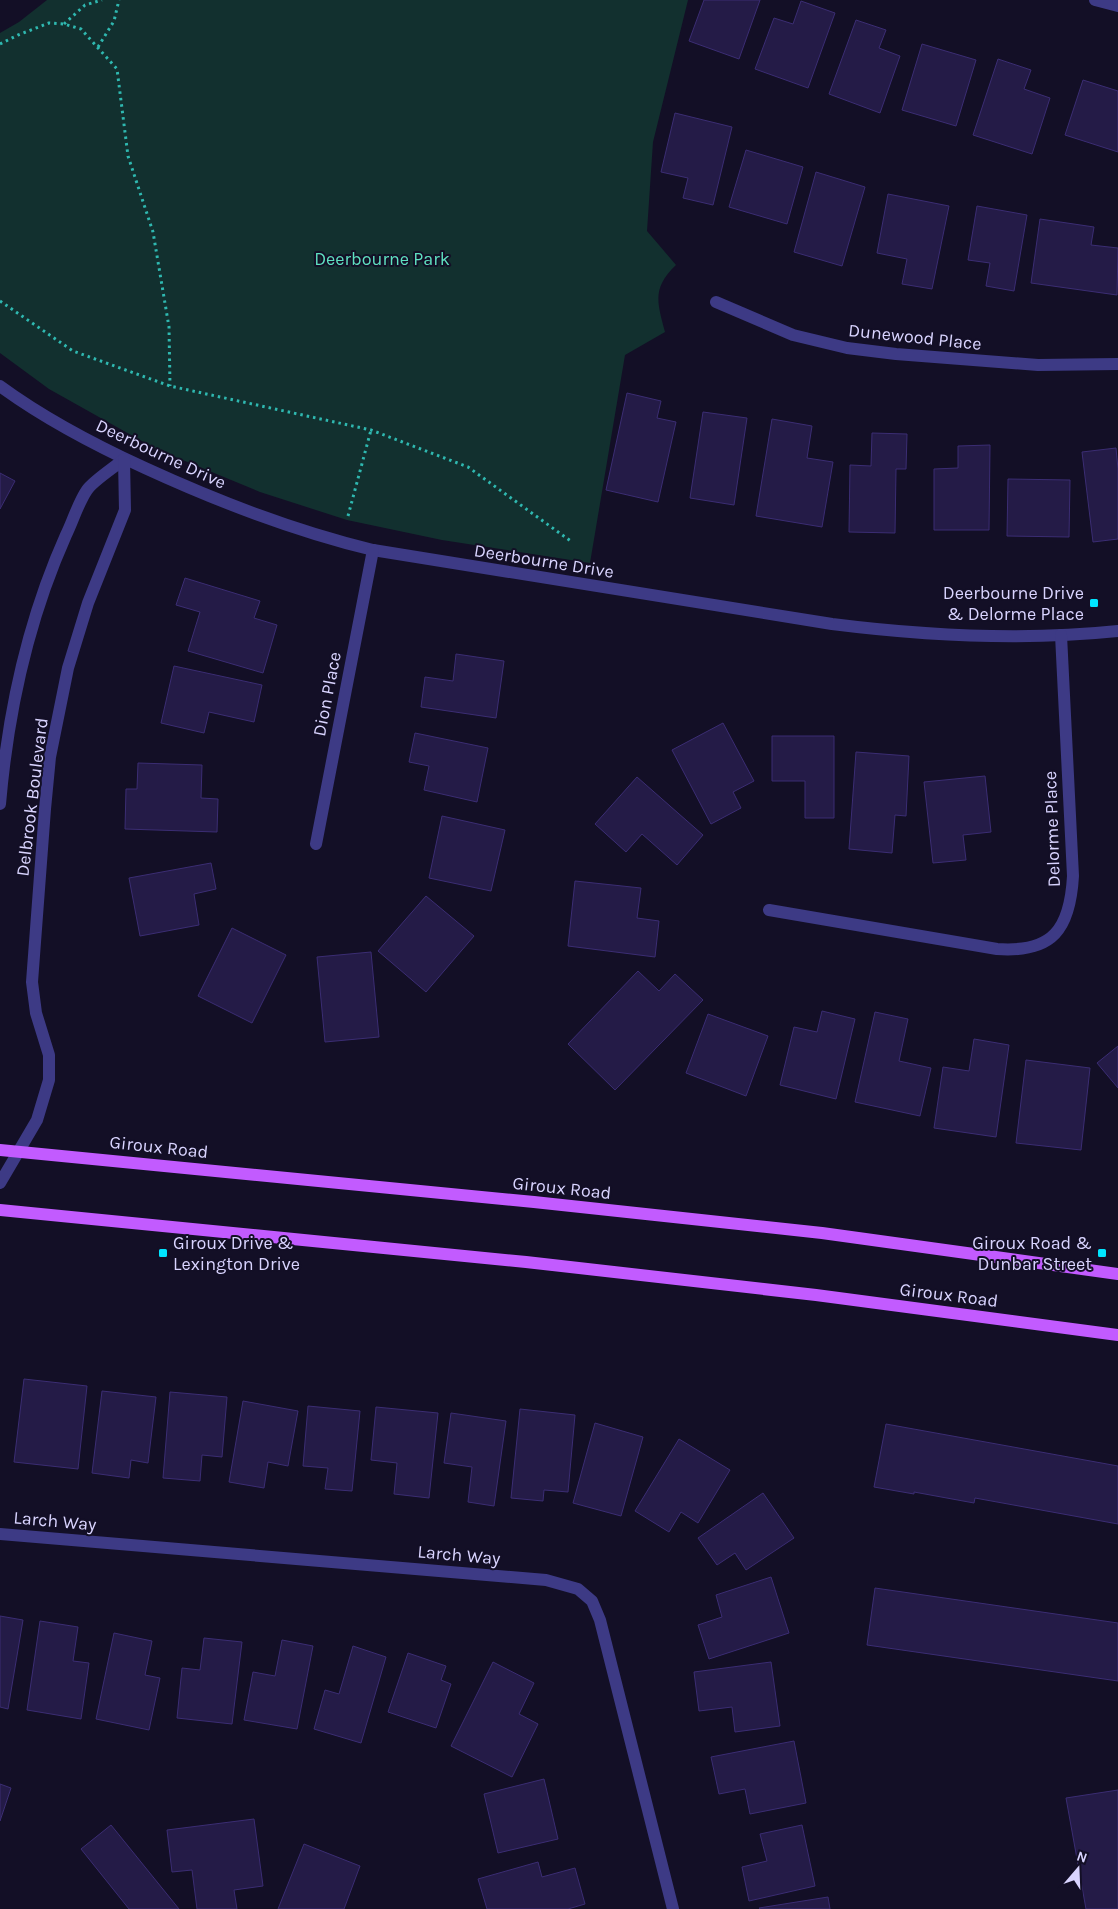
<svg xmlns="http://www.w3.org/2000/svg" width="1118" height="1909" font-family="Karla,sans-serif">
<rect width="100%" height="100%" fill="#130f26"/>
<path fill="#12302f" d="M 47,0 L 688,0 L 653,142 L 647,231 L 676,265 C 652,288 657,302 665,332 L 625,355 L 590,563 L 442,540 L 347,520 L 260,492 L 156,449 L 49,389 L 0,353 L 0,33 L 19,22 Z"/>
<g fill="#241b47" stroke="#3b2d73">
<polygon points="704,0 760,0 739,59 689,41"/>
<polygon points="801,1 835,13 808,88 755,69 774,18 793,24"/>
<polygon points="856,20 886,30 879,48 900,56 880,113 829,94"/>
<polygon points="922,44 976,60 956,126 902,110"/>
<polygon points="998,59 1031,70 1024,89 1050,98 1032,154 973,135"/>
<polygon points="1083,80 1118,91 1118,152 1065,135"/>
<polygon points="675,113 732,127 713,205 683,198 688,178 661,172"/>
<polygon points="746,150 803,167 787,224 729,207"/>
<polygon points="816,172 865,187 842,266 794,252"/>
<polygon points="888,194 949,206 932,289 902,284 907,259 877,253"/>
<polygon points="977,206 1027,215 1014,291 986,286 990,263 968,260"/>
<polygon points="1040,219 1094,227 1091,245 1118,248 1117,295 1031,283"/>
<polygon points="627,393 661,401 657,418 676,422 658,502 606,490"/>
<polygon points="703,412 747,418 734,505 690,498"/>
<polygon points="772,419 812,426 807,458 833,462 822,527 756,516"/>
<polygon points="872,433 907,434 906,469 896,469 895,533 849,532 850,465 871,466"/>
<polygon points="990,445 989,530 934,530 934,469 958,468 958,446"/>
<polygon points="1116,448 1118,469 1118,539 1093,542 1082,452"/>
<polygon points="0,473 15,481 0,509"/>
<polygon points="1008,479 1070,480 1069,537 1007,536"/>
<polygon points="185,578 260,601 254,618 277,625 263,673 188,651 200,612 176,605"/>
<polygon points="456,654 504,661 496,718 421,707 425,677 453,681"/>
<polygon points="174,666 262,685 254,722 209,712 204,733 161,723"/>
<polygon points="723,723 754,781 733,792 741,808 711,824 672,750"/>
<polygon points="415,733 488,748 477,802 424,790 429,766 409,762"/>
<polygon points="772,736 834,736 834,818 805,818 805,781 772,781"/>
<polygon points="856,752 909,756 906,816 895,815 892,853 849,849"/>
<polygon points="138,763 202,765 201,798 218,799 217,832 125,829 126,789 137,789"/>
<polygon points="985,776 991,832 963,835 966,860 933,863 924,782"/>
<polygon points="637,777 703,835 677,865 642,834 626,852 595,824"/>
<polygon points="442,816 505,830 491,891 429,878"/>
<polygon points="211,863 216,889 194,894 199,925 140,936 129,878"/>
<polygon points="575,881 641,888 637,918 659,921 655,957 568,946"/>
<polygon points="426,896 474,936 426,992 378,951"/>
<polygon points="232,928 286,955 252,1023 198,996"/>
<polygon points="371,952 379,1037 325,1042 317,957"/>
<polygon points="638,971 659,991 675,974 703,1000 615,1090 568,1044"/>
<polygon points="822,1011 855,1019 836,1099 780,1085 794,1027 817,1032"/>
<polygon points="875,1012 908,1019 899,1061 931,1068 920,1116 855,1102"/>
<polygon points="708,1014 768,1036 746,1096 686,1073"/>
<polygon points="974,1039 1009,1045 996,1137 934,1128 943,1067 969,1071"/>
<polygon points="1118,1046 1118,1088 1097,1063"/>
<polygon points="1026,1060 1090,1068 1081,1150 1016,1143"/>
<polygon points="24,1379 87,1386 78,1469 14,1462"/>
<polygon points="102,1391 156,1397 148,1463 131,1460 129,1478 92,1473"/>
<polygon points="170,1392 227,1397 222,1457 202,1455 200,1481 163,1478"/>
<polygon points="243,1401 298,1411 288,1466 268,1462 264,1488 229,1482"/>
<polygon points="308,1406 360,1411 352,1491 325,1489 328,1468 303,1466"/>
<polygon points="376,1407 438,1413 429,1498 394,1494 397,1463 371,1460"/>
<polygon points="520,1409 575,1415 568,1492 544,1490 543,1501 511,1498"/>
<polygon points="451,1413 506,1421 494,1506 468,1502 472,1467 444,1463"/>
<polygon points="595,1423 643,1437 621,1516 573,1503"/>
<polygon points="886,1424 1118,1466 1118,1524 975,1498 974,1503 914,1492 914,1494 874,1487"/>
<polygon points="679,1439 730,1470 698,1523 681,1512 669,1532 635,1511"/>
<polygon points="763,1493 794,1538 746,1570 735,1553 717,1565 698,1538"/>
<polygon points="771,1577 789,1633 709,1659 698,1625 722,1617 716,1595"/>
<polygon points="875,1588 1118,1623 1118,1681 867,1645"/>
<polygon points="0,1616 23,1620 8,1709 0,1707"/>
<polygon points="40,1621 78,1627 73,1661 89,1663 81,1719 27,1710"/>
<polygon points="114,1633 152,1641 145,1675 160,1678 149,1730 96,1719"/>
<polygon points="204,1638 242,1642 232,1724 177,1718 182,1668 200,1670"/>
<polygon points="282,1640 313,1646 297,1729 244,1720 253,1672 275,1676"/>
<polygon points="353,1646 386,1657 361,1743 314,1729 325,1690 339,1694"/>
<polygon points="408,1653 446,1666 441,1680 451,1684 436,1728 388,1712"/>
<polygon points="493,1662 534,1683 519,1714 538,1724 512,1777 451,1746"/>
<polygon points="771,1662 780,1726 735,1732 732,1707 699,1711 694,1672"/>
<polygon points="794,1741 806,1803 750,1814 745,1789 719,1794 711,1757"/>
<polygon points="544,1779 558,1839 498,1853 484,1794"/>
<polygon points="0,1784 11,1788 0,1821"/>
<polygon points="1118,1790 1118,1909 1086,1909 1066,1798"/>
<polygon points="254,1819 263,1886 234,1890 237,1909 197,1909 192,1870 172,1872 167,1830"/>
<polygon points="111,1825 179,1909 129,1909 81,1849"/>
<polygon points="802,1825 815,1886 749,1901 742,1867 767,1861 760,1834"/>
<polygon points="304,1844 360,1866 344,1909 278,1909"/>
<polygon points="538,1862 542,1877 575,1868 585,1904 568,1909 487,1909 478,1879"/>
<polygon points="828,1897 830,1909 760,1909 759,1908"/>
</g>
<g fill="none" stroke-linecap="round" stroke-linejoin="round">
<g stroke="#2fb8b0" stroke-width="3" stroke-dasharray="2.5 4" stroke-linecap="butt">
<polyline points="64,24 85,5 102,0"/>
<polyline points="0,44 18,35 49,23 64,24 81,29 117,69 128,156 153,232 169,327 170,386"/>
<polyline points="98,47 114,21 119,0"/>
<polyline points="0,301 73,351 170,386 371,430 468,467 572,542"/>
<polyline points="348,516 371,430"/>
</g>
<g stroke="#3d3a85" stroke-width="12">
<polyline points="1095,0 1118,6"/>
<polyline points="716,302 793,335 847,348 896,354 1038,365 1118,364"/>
<path d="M 0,386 C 45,419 95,445 145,468 C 219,502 294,531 373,550 L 832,624 C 927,636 1022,641 1118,631"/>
<path d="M 0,804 C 8,711 28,620 66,535 C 73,521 78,503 87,490 C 93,481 115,467 124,459"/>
<polyline points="316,844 373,550"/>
<path d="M 769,910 L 997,949 C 1053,953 1070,929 1073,876 L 1061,635"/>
<polyline points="0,1183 37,1120 49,1080 49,1055 36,1013 32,982 45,809 50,757 68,668 88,603 125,510 124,459"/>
<polyline points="0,1534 546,1580 578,1589 592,1601 600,1620 673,1909"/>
</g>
<g stroke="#c25bff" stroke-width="12">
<polyline points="0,1150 534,1202 822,1233 1118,1274"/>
<polyline points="0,1210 526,1262 816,1295 1118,1335"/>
</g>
</g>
<g fill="#00e5ff" stroke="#130f26" stroke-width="2">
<rect x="1089" y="598" width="10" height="10" rx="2.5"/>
<rect x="158" y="1248" width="10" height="10" rx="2.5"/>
<rect x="1097" y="1248" width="10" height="10" rx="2.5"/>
</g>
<g text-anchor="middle" stroke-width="4" stroke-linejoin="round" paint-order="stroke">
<g font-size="18" fill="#5fe0c0" stroke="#130f26">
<text x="382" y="265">Deerbourne Park</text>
</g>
<g font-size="18" fill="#d9d4ff" stroke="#130f26">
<text transform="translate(915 337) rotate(6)" y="6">Dunewood Place</text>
<text transform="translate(161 454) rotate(25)" y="6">Deerbourne Drive</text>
<text transform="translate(544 561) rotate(9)" y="6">Deerbourne Drive</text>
<text transform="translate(327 694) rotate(-79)" y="6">Dion Place</text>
<text transform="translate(32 797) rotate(-83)" y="6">Delbrook Boulevard</text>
<text transform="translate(1052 829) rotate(-92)" y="6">Delorme Place</text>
<text transform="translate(159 1147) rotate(6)" y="6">Giroux Road</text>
<text transform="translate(562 1188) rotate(6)" y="6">Giroux Road</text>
<text transform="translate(949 1295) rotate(7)" y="6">Giroux Road</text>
<text transform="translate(55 1521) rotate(5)" y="6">Larch Way</text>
<text transform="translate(459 1555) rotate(5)" y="6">Larch Way</text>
</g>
<g font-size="18" fill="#d9d4ff" stroke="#130f26" text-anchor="end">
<text x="1084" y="599">Deerbourne Drive<tspan x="1084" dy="21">&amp; Delorme Place</tspan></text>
<text x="173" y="1249" text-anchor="start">Giroux Drive &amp;<tspan x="173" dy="21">Lexington Drive</tspan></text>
<text x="1092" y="1249">Giroux Road &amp;<tspan x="1092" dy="21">Dunbar Street</tspan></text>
</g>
</g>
<g transform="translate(1078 1869) rotate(19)" stroke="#130f26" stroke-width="4" paint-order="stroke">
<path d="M0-4L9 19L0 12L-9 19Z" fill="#d9d4ff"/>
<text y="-8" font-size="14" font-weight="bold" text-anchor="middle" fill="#d9d4ff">N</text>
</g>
</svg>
